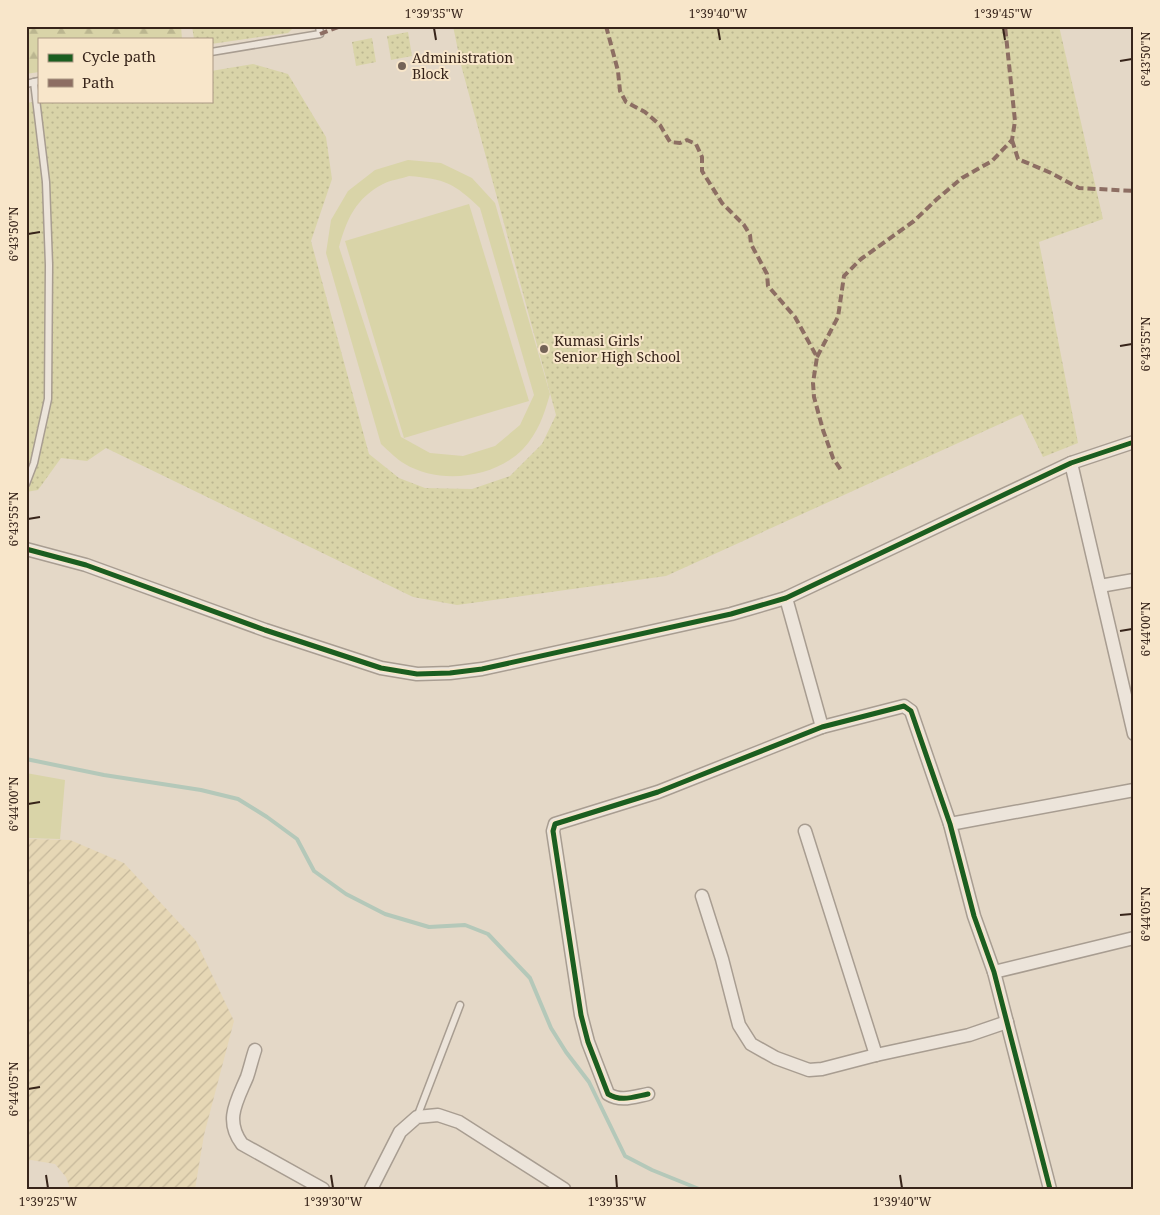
<svg xmlns="http://www.w3.org/2000/svg" width="1160" height="1215" font-family="'Noto Serif',serif">
<defs>
<pattern id="farmland-furrows" width="10" height="10" patternUnits="userSpaceOnUse" patternTransform="scale(1.25)"><rect width="10" height="10" fill="#e6d7b5"/><path d="M-1 1l2-2M0 10L10 0M9 11l2-2" fill="none" stroke="#c6b89b"/></pattern>
<pattern id="grass-dots" width="8" height="8" patternUnits="userSpaceOnUse" patternTransform="scale(1.25)"><rect width="8" height="8" fill="#d9d4a8"/><path d="M2 2h.1M6 6h.1" fill="none" stroke="#bbb690" stroke-width="1.8" stroke-linecap="round"/></pattern>
<pattern id="forest-firs" width="22" height="20" patternUnits="userSpaceOnUse" patternTransform="scale(1.25)"><rect width="22" height="20" fill="#d9d4a8"/><path d="M5 1l3.5 6h-7zM16 11l3.5 6h-7z" fill="#bbb690"/></pattern>
</defs>
<rect width="100%" height="100%" fill="#e4d8c7"/>
<polygon fill="url(#farmland-furrows)" points="26,839 70,840 124,863 196,941 234,1021 204,1135 195,1189 70,1189 66,1177 55,1164 31,1160 26,1162"/>
<g fill="url(#grass-dots)">
<polygon points="192,26 295,26 288,33 211,44 211,39 194,39"/>
<polygon points="453,26 1059,26 1103,219 1039,242 1078,443 1043,457 1022,414 666,576 457,605 413,597 106,448 87,461 61,458 38,490 26,492 26,103 39,101 211,101 211,71 253,64 288,74 326,137 332,179 311,241 369,454 399,478 425,488 472,489 510,476 542,444 556,415 461,65"/>
<polygon points="408,32 412,56 391,60 387,36"/>
<polygon points="372,38 376,62 356,66 352,42"/>
</g>
<polygon fill="url(#forest-firs)" points="26,26 181,26 182,39 39,39 39,72 26,74"/>
<g fill="#d9d4a8" fill-rule="evenodd">
<path d="M 408,160 L 441,163 L 472,178 L 495,203 L 550,394 C 544,415 538,433 523,449 C 495,478 440,485 405,464 C 396,459 389,451 381,444 L 326,253 L 331,220 L 348,191 L 375,170 ZM 409,176 C 445,179 454,183 480,208 L 534,395 L 520,425 L 495,446 L 463,456 L 430,453 L 401,437 L 339,247 C 347,219 355,199 383,184 C 390,180 401,179 409,176 Z"/>
<polygon points="469,204 529,401 404,438 345,241"/>
<polygon points="26,773 65,780 60,839 26,838"/>
</g>
<g fill="none" stroke-linecap="round" stroke-linejoin="round">
<polyline stroke="#b4c8b9" stroke-width="4" points="26,759 104,775 201,790 238,799 267,817 297,839 314,871 346,894 385,914 429,927 465,925 488,934 530,978 551,1028 566,1052 589,1082 625,1156 652,1170 699,1189"/>
<defs>
<g id="service">
<polyline points="211,52 320,34 319,26"/>
<polyline points="26,84 39,81"/>
<polyline points="26,484 34,463 48,399 49,265 46,182 34,82"/>
<polyline points="417,1117 460,1005"/>
</g>
<g id="minor">
<polyline points="1071,463 1134,734"/>
<polyline points="26,549 86,565 265,630 381,668 417,674 450,673 482,669 731,614 786,598 1071,463 1134,442"/>
<polyline points="1100,586 1134,580"/>
<polyline points="786,598 822,727"/>
<polyline points="950,824 1134,790"/>
<polyline points="805,831 876,1055"/>
<polyline points="702,896 722,959 739,1025 751,1044 776,1058 809,1070 822,1069 876,1055 969,1035 1007,1022"/>
<polyline points="994,972 1134,938"/>
<path d="M 255,1050 C 252,1059 250,1068 247,1077 C 237,1101 224,1120 242,1144 L 323,1189"/>
<path d="M 648,1094 C 633,1097 621,1102 608,1094 L 588,1042 L 581,1015 L 553,831 L 555,824 L 658,792 L 822,727 L 904,706 L 911,711 L 950,824 L 974,916 L 994,972 L 1050,1189"/>
<polyline points="371,1189 400,1132 417,1117 438,1115 459,1122 564,1189"/>
</g>
</defs>
<use href="#service" stroke="#a89d91" stroke-width="9"/>
<use href="#minor" stroke="#a89d91" stroke-width="15"/>
<use href="#service" stroke="#ece4da" stroke-width="6"/>
<use href="#minor" stroke="#ece4da" stroke-width="12"/>
<g stroke="#8d6e63" stroke-width="4" stroke-dasharray="8 4" stroke-linecap="butt">
<polyline points="606,26 618,71 620,91 626,102 645,112 660,125 670,142 680,143 687,140 696,144 702,157 702,171 722,203 744,225 750,235 751,244 767,274 768,286 795,317 817,357 813,383 814,397 823,430 833,458 841,470"/>
<polyline points="320,34 341,26"/>
<polyline points="1012,140 1018,159 1051,173 1079,188 1134,191"/>
<polyline points="817,357 838,317 844,276 861,259 914,221 937,199 962,178 992,161 1012,140 1015,121 1005,26"/>
</g>
<defs>
<g id="cycleway">
<polyline points="26,549 86,565 265,630 381,668 417,674 450,673 482,669 731,614 786,598 1071,463 1134,442"/>
<path d="M 648,1094 C 633,1097 621,1102 608,1094 L 588,1042 L 581,1015 L 553,831 L 555,824 L 658,792 L 822,727 L 904,706 L 911,711 L 950,824 L 974,916 L 994,972 L 1050,1189"/>
</g>
</defs>
<use href="#cycleway" stroke="#f8e6ca" stroke-width="8"/>
<use href="#cycleway" stroke="#1b5e20" stroke-width="5"/>
</g>
<path fill="none" stroke="#37241a" stroke-width="2" d="M 434,28 L 436,40M 718,28 L 720,40M 1003,28 L 1005,40M 1120,61 L 1132,59M 28,234 L 40,232M 1120,346 L 1132,344M 28,519 L 40,517M 1120,631 L 1132,629M 28,804 L 40,802M 1120,915 L 1132,914M 28,1089 L 40,1087M 46,1175 L 48,1188M 331,1175 L 333,1188M 616,1175 L 617,1188M 900,1175 L 902,1188"/>
<g fill="#746357" stroke="#f8e6ca" stroke-width="2">
<circle cx="402" cy="66" r="5"/>
<circle cx="544" cy="349" r="5"/>
</g>
<g text-anchor="middle" stroke-width="4" stroke-linejoin="round" paint-order="stroke">
<g font-size="14" fill="#37241a" stroke="#f8e6ca" text-anchor="start">
<text x="412" y="63">Administration<tspan x="412" dy="16">Block</tspan></text>
<text x="554" y="346">Kumasi Girls'<tspan x="554" dy="16">Senior High School</tspan></text>
</g>
</g>
<rect width="1160" height="1215" fill="none" stroke="#f8e6ca" stroke-width="55"/>
<rect x="38" y="38" width="175" height="65" fill="#f8e6ca" stroke="#ab9884"/>
<rect x="48" y="54" width="25" height="8" fill="#1b5e20" stroke="#ab9884"/>
<text x="82" y="62" font-size="15" fill="#37241a">Cycle path</text>
<rect x="48" y="79" width="25" height="8" fill="#8d6e63" stroke="#ab9884"/>
<text x="82" y="88" font-size="15" fill="#37241a">Path</text>
<rect x="28" y="28" width="1104" height="1160" fill="none" stroke="#37241a" stroke-width="2"/>
<g font-size="12" text-anchor="middle" fill="#37241a">
<text x="434" y="18">1°39'35"W</text>
<text x="718" y="18">1°39'40"W</text>
<text x="1003" y="18">1°39'45"W</text>
<text transform="translate(1146 59) rotate(-90)" y="4">6°43'50"N</text>
<text transform="translate(14 234) rotate(-90)" y="4">6°43'50"N</text>
<text transform="translate(1146 344) rotate(-90)" y="4">6°43'55"N</text>
<text transform="translate(14 519) rotate(-90)" y="4">6°43'55"N</text>
<text transform="translate(1146 629) rotate(-90)" y="4">6°44'00"N</text>
<text transform="translate(14 804) rotate(-90)" y="4">6°44'00"N</text>
<text transform="translate(1146 914) rotate(-90)" y="4">6°44'05"N</text>
<text transform="translate(14 1089) rotate(-90)" y="4">6°44'05"N</text>
<text x="48" y="1206">1°39'25"W</text>
<text x="333" y="1206">1°39'30"W</text>
<text x="617" y="1206">1°39'35"W</text>
<text x="902" y="1206">1°39'40"W</text>
</g>
</svg>
